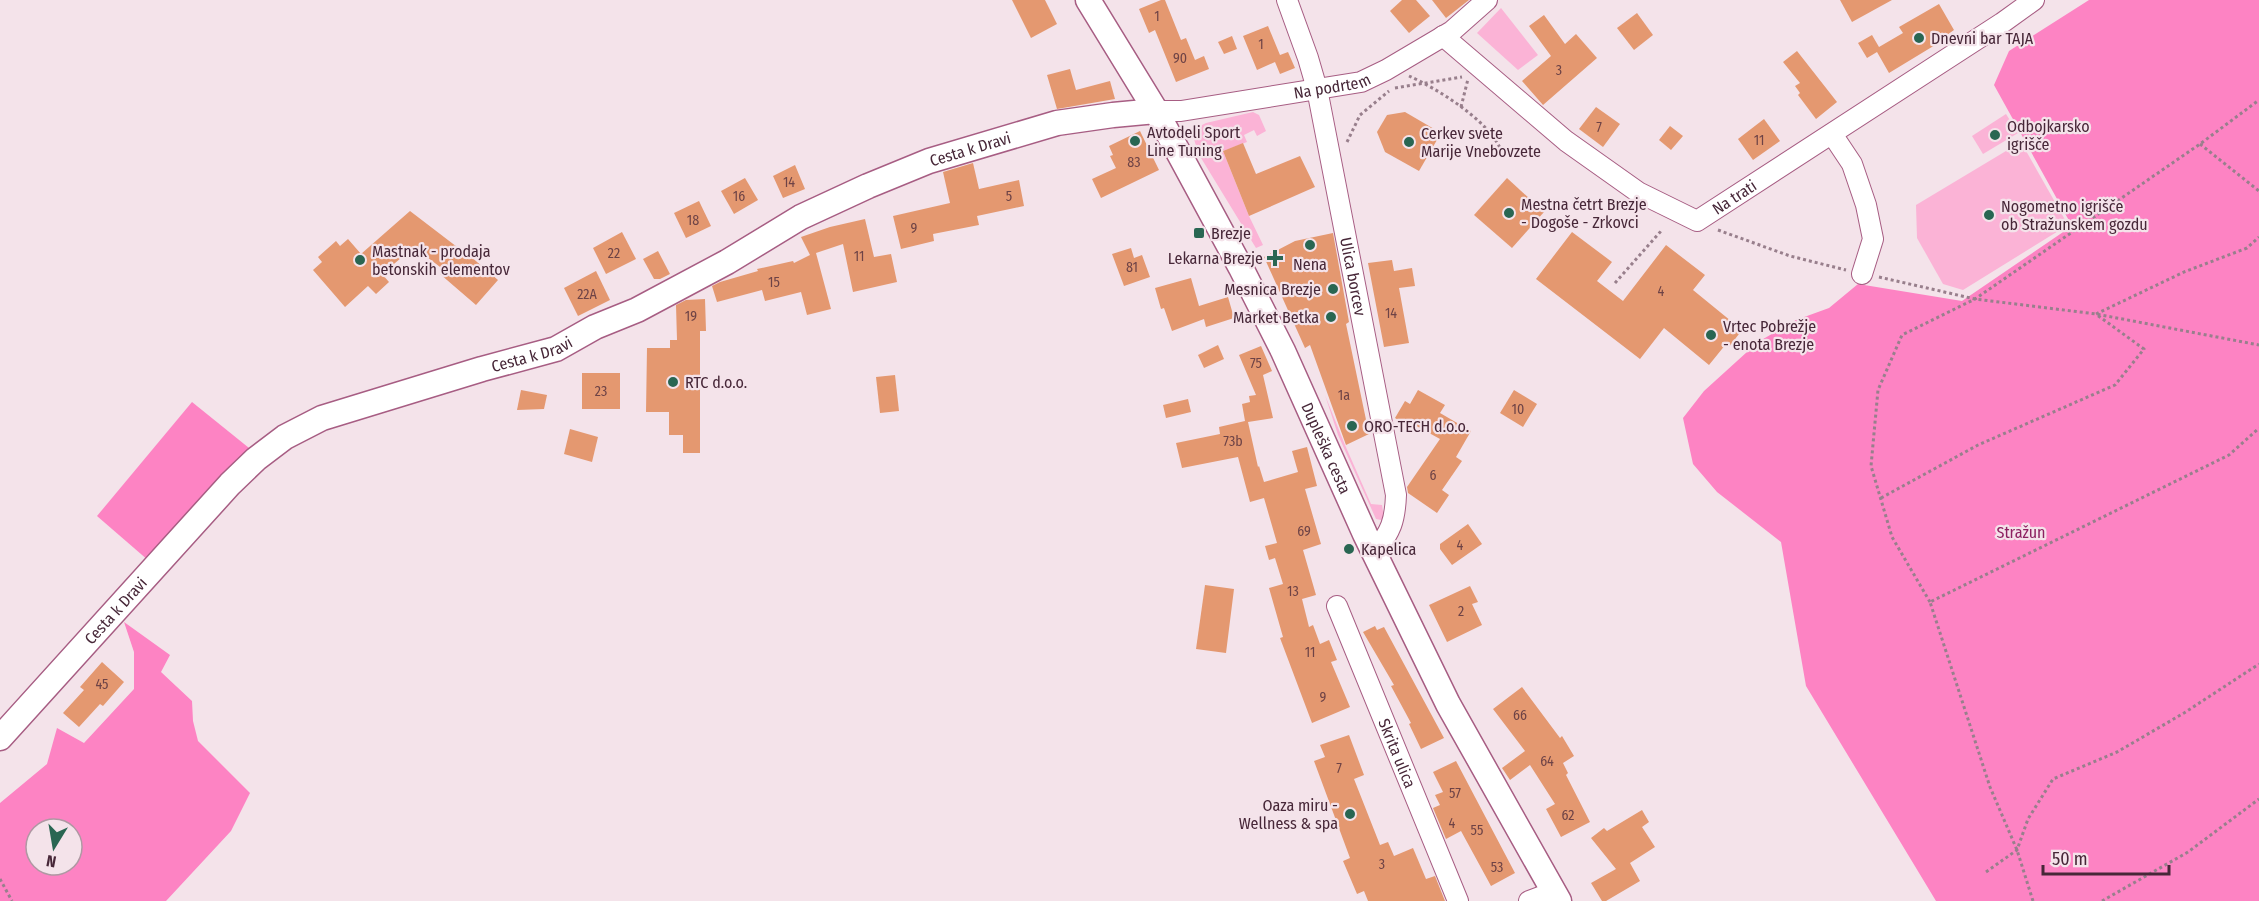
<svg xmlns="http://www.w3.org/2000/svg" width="2259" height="901" font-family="'Fira Sans Condensed',sans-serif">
<rect width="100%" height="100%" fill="#f4e3ea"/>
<g fill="#fbb3d6">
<polygon points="1501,8 1538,55 1518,70 1477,33"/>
<polygon points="1253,112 1259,115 1266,131 1257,136 1254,130 1244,135 1247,142 1223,151 1249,216 1263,245 1256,248 1198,153 1194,139 1198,127 1206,123"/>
<polygon points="2006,114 2018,133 1983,154 1972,136"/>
<polygon points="2021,142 2068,225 1963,290 1943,284 1917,238 1916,205"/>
<polygon points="1325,395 1345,445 1371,504 1382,505 1384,517 1381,520 1376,519 1338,435"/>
</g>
<g fill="#fd83c3" fill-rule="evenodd">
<polygon points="2089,0 2259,0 2259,901 1936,901 1806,686 1781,542 1717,492 1693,464 1683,418 1704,391 1758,342 1796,320 1829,308 1858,284 1962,301 2072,226 1994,85 2009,51"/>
<polygon points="192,402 254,452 149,561 97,516"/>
<path d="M 124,622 L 170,655 L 161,672 L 192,701 L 193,721 L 198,741 L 250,793 L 231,831 L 166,901 L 0,901 L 0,803 L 47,764 L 57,728 L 84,743 L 134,689 L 134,652 ZM 36,829 L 72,829 L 72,865 L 36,865 Z"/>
</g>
<g fill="#e49870">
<polygon points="1012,0 1045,0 1057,24 1031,38"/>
<polygon points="1161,0 1165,0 1181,40 1186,38 1195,60 1204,56 1209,69 1176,82 1155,30 1149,33 1139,9"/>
<polygon points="1402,0 1416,0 1430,16 1409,33 1390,11"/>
<polygon points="1432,0 1469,0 1446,18"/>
<polygon points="1840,0 1892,0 1852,22"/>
<polygon points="1939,4 1954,30 1944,37 1945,39 1889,73 1877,52 1867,58 1858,43 1872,35 1879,47 1903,33 1899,27"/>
<polygon points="1637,13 1653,35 1634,50 1617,28"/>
<polygon points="1544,15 1565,44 1576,34 1597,58 1543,105 1522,81 1551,56 1529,26"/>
<polygon points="1268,26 1280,55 1288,52 1295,68 1280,74 1275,62 1257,70 1243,36"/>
<polygon points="1232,36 1237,49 1224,54 1218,42"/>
<polygon points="1797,51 1837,102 1816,119 1798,95 1800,93 1795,86 1800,83 1783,62"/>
<polygon points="1070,69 1076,90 1110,81 1115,99 1057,109 1047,75"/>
<polygon points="1596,107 1620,124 1603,147 1579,129"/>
<polygon points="1405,112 1441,133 1419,171 1385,152 1377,132 1387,115"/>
<polygon points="1764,119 1780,141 1753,160 1738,139"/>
<polygon points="1670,126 1683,136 1671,150 1659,140"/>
<polygon points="1140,131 1159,170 1101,198 1092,179 1116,168 1110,156 1113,155 1109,146"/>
<polygon points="1243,143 1256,174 1300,156 1315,187 1249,216 1223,151"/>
<polygon points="973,163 979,189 1019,180 1024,206 977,216 979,225 933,234 934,241 901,249 893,216 950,203 943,172"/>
<polygon points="795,165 805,189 783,198 773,176"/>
<polygon points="745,178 758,200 734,214 721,191"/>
<polygon points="1507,178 1544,212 1512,248 1474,215"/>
<polygon points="699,201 711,226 686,238 674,213"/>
<polygon points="410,211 461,250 462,249 498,280 476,305 440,274 444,270 414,247 382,274 389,282 376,294 368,286 345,307 313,270 322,262 318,257 336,241 340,246 348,239 361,254"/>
<polygon points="865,219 874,257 891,254 897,282 853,292 843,244 816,253 831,309 807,315 801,292 765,301 762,290 717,302 712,286 720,282 758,271 757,269 793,261 794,263 810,255 801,237 830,227"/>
<polygon points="622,232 636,259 606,274 593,248"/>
<polygon points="1572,232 1612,262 1597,281 1623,301 1666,245 1705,275 1693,290 1742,330 1729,347 1726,344 1709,365 1664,328 1640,359 1536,279"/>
<polygon points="1333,233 1349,322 1346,324 1369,434 1346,445 1310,345 1305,348 1264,257 1295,241"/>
<polygon points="1131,248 1134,258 1142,255 1150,277 1124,286 1112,254"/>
<polygon points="658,251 670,274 660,279 654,279 643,259"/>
<polygon points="1392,260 1394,271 1412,268 1415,286 1399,288 1409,343 1384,347 1368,263"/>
<polygon points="596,271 610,300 578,316 564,288"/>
<polygon points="1191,278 1199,306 1228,297 1234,318 1206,327 1204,319 1172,331 1164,308 1161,309 1155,288"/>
<polygon points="705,299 706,331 700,331 700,453 683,453 683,435 669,435 669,412 646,412 647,348 670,348 670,340 677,340 676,305 686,300"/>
<polygon points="1218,345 1224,359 1204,368 1198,355"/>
<polygon points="1261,346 1272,371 1263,375 1273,418 1248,422 1258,467 1259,466 1264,482 1298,472 1292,451 1307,447 1317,486 1305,489 1321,544 1303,550 1316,595 1302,599 1309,627 1313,625 1320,644 1329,640 1337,660 1331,662 1350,707 1312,723 1280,638 1283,637 1269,588 1283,584 1275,558 1269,560 1265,546 1277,543 1264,498 1250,502 1238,457 1182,468 1176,443 1220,434 1219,427 1245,421 1242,404 1250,402 1249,396 1256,395 1239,355"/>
<rect x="582" y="373" width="38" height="36"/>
<polygon points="895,375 899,411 880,413 876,377"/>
<polygon points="521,390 547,395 544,409 517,410"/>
<polygon points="1418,390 1445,405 1440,413 1471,431 1456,457 1462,461 1442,490 1449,495 1437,513 1408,493 1407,487 1440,439 1411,423 1409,426 1395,418 1405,401 1410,404"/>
<polygon points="1514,390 1537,404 1523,427 1500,413"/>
<polygon points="1188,399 1191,412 1166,418 1163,405"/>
<polygon points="570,429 598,437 592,462 564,454"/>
<polygon points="1468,524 1482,544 1452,565 1440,549 1440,544"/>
<polygon points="1205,585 1234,589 1226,653 1196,649"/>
<polygon points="1470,586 1478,602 1472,604 1482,625 1447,642 1429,605"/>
<polygon points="1375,626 1377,630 1384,627 1444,738 1421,749 1409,724 1411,723 1391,686 1394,685 1363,632"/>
<polygon points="102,662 124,682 103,706 100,704 79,727 63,713 84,690 80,687"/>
<polygon points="1522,687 1560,738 1562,736 1574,756 1563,763 1568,773 1566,775 1590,822 1561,837 1546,809 1555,804 1530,765 1510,780 1502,768 1525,751 1493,709"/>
<polygon points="1349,735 1364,775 1354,779 1380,845 1388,842 1394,856 1413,848 1426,879 1435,876 1445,901 1368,901 1364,891 1357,894 1343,861 1350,858 1314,761 1325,757 1320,745"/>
<polygon points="1456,761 1515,873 1491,886 1461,831 1446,839 1433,808 1440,805 1435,795 1443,792 1433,772"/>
<polygon points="1642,810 1649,822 1642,827 1655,847 1630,863 1640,881 1606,901 1602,901 1591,883 1616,869 1591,838 1604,828 1607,831"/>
</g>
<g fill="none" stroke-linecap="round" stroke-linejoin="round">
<defs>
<g id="minor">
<path id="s1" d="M 1287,0 L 1308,58 L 1317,89 L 1396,495 C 1395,521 1391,531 1375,552"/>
<path id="s2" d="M 1443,36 L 1566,141 L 1638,192 L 1697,221 L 2002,23 L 2034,0"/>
<path id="s3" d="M 1156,111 L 1181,111 L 1361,82 L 1386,70 L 1452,31 L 1487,0"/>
<polyline points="1832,134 1852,164 1866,205 1873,239 1862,274"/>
<path id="s4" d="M 1337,606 L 1458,901"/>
<polyline points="1529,901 1553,892"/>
</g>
<g id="tertiary">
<path id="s5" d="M 1088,0 L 1156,111 L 1241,268 L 1283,351 L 1365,534 L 1448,704 L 1559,901"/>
<path id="s6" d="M 0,738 L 230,484 L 256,459 L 285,437 L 322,418 L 482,369 L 556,349 L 595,327 L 637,310 L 727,262 L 801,217 L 868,186 L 929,161 L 1057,123 L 1113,115 L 1156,111"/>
</g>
</defs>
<use href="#minor" stroke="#a75d83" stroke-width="22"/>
<use href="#tertiary" stroke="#a75d83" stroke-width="27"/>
<g stroke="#987f8c" stroke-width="3" stroke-dasharray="3 3" stroke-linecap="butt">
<path d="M 1409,76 C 1438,89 1486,119 1500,148"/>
<polyline points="1395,88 1462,77"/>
<polyline points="1461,107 1468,79"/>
<polyline points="1347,142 1360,115 1389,91"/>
<polyline points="2200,144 2259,191"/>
<polyline points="1718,230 1790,256 1846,270"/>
<polyline points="1879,277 1975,299 2096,314 2259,345"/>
<polyline points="1615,283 1662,230"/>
<polyline points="2096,314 2184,272 2247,248 2259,237"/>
<polyline points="1881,498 1978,445 2115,385 2144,349 2097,315"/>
<polyline points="1930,602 1892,537 1871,466 1878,390 1902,335 1975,299 2200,144 2259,100"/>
<polyline points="1986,872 2017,850 2028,819 2053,779 2117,752 2184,713 2259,664"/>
<polyline points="0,879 12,901"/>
<polyline points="2033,901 2017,850 1990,787 1930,602 2229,455 2259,428"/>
<polyline points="2102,901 2188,852 2259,799"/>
</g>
<use href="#minor" stroke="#fff" stroke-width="20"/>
<use href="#tertiary" stroke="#fff" stroke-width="24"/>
</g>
<g fill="#296652" stroke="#f4e3ea" stroke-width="2">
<circle cx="1919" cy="38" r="6"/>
<circle cx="1995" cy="135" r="6"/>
<circle cx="1135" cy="141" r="6"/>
<circle cx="1409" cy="142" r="6"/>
<circle cx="1509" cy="213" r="6"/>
<circle cx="1989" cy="215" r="6"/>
<rect x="1193" y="227" width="12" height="12" rx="3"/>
<circle cx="1310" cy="245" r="6"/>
<path d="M1272 249h6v6h6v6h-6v6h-6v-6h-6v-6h6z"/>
<circle cx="360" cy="260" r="6"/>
<circle cx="1333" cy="289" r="6"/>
<circle cx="1331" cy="317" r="6"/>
<circle cx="1711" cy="335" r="6"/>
<circle cx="673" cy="382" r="6"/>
<circle cx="1352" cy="426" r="6"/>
<circle cx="1349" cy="549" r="6"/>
<circle cx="1350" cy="814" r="6"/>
</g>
<g text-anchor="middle" stroke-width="4.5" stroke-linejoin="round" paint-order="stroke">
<g font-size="14" fill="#6e4346">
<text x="1157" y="21">1</text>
<text x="1261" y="49">1</text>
<text x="1180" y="63">90</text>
<text x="1559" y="75">3</text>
<text x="1599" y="132">7</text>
<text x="1759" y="145">11</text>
<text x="1134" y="167">83</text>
<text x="789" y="187">14</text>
<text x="739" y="201">16</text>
<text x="1009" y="201">5</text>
<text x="693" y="225">18</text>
<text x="914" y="233">9</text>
<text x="614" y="258">22</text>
<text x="859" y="261">11</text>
<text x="1132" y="272">81</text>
<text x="774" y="287">15</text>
<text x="1661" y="296">4</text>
<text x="587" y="299">22A</text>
<text x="1391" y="318">14</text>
<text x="691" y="321">19</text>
<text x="1256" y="368">75</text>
<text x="601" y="396">23</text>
<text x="1344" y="400">1a</text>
<text x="1518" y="414">10</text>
<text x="1233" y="446">73b</text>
<text x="1433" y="480">6</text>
<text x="1304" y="536">69</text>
<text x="1460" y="550">4</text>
<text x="1293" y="596">13</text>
<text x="1461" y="616">2</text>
<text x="1310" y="657">11</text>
<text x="102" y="689">45</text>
<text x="1323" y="702">9</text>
<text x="1520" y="720">66</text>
<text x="1547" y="766">64</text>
<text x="1339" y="773">7</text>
<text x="1455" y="798">57</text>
<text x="1568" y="820">62</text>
<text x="1452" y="828">4</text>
<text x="1477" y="835">55</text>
<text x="1382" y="869">3</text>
<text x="1497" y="872">53</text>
</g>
<g font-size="16" fill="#472738" stroke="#f4e3ea" text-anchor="start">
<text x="1931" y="44">Dnevni bar TAJA</text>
<text x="2007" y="132">Odbojkarsko<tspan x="2007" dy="18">igrišče</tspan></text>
<text x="1147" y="138">Avtodeli Sport<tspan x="1147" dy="18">Line Tuning</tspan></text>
<text x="1421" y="139">Cerkev svete<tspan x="1421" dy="18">Marije Vnebovzete</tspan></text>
<text x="1521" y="210">Mestna četrt Brezje<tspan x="1521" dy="18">- Dogoše - Zrkovci</tspan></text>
<text x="2001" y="212">Nogometno igrišče<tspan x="2001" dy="18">ob Stražunskem gozdu</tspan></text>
<text x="1211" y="239">Brezje</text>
<text x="372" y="257">Mastnak - prodaja<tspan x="372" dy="18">betonskih elementov</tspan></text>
<text x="1263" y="264" text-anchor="end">Lekarna Brezje</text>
<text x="1310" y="270" text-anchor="middle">Nena</text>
<text x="1321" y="295" text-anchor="end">Mesnica Brezje</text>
<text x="1319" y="323" text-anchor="end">Market Betka</text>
<text x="1723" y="332">Vrtec Pobrežje<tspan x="1723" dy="18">- enota Brezje</tspan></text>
<text x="685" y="388">RTC d.o.o.</text>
<text x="1364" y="432">ORO-TECH d.o.o.</text>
<text x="1361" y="555">Kapelica</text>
<text x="1338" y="811" text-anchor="end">Oaza miru -<tspan x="1338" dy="18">Wellness &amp; spa</tspan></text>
</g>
<g font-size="16" fill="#472738" stroke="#f4e3ea">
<text dy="6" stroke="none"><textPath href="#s3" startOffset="178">Na podrtem</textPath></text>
<text dy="6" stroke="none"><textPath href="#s6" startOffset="1162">Cesta k Dravi</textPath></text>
<text dy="6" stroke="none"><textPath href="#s2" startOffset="360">Na trati</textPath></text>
<text dy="6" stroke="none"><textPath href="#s1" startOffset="285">Ulica borcev</textPath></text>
<text dy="6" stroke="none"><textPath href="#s6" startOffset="676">Cesta k Dravi</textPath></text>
<text dy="6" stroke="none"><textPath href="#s5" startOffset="508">Dupleška cesta</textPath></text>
<text dy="6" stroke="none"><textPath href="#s6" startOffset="172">Cesta k Dravi</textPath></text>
<text dy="6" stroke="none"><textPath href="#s4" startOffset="159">Skrita ulica</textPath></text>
</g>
<g font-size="16" fill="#8d2161" stroke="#f4e3ea">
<text x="2021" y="538">Stražun</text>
</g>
</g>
<g transform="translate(54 847) rotate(191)"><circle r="28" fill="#f4e3ea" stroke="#af98a3" stroke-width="1.5"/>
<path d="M0-4.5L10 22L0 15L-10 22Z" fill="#296652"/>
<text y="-9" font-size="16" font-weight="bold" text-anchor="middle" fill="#472738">N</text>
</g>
<path d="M2043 865v9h126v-9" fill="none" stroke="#472738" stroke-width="3"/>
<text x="2052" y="865" font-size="18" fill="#472738" stroke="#f4e3ea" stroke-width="4.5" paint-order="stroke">50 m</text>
</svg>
